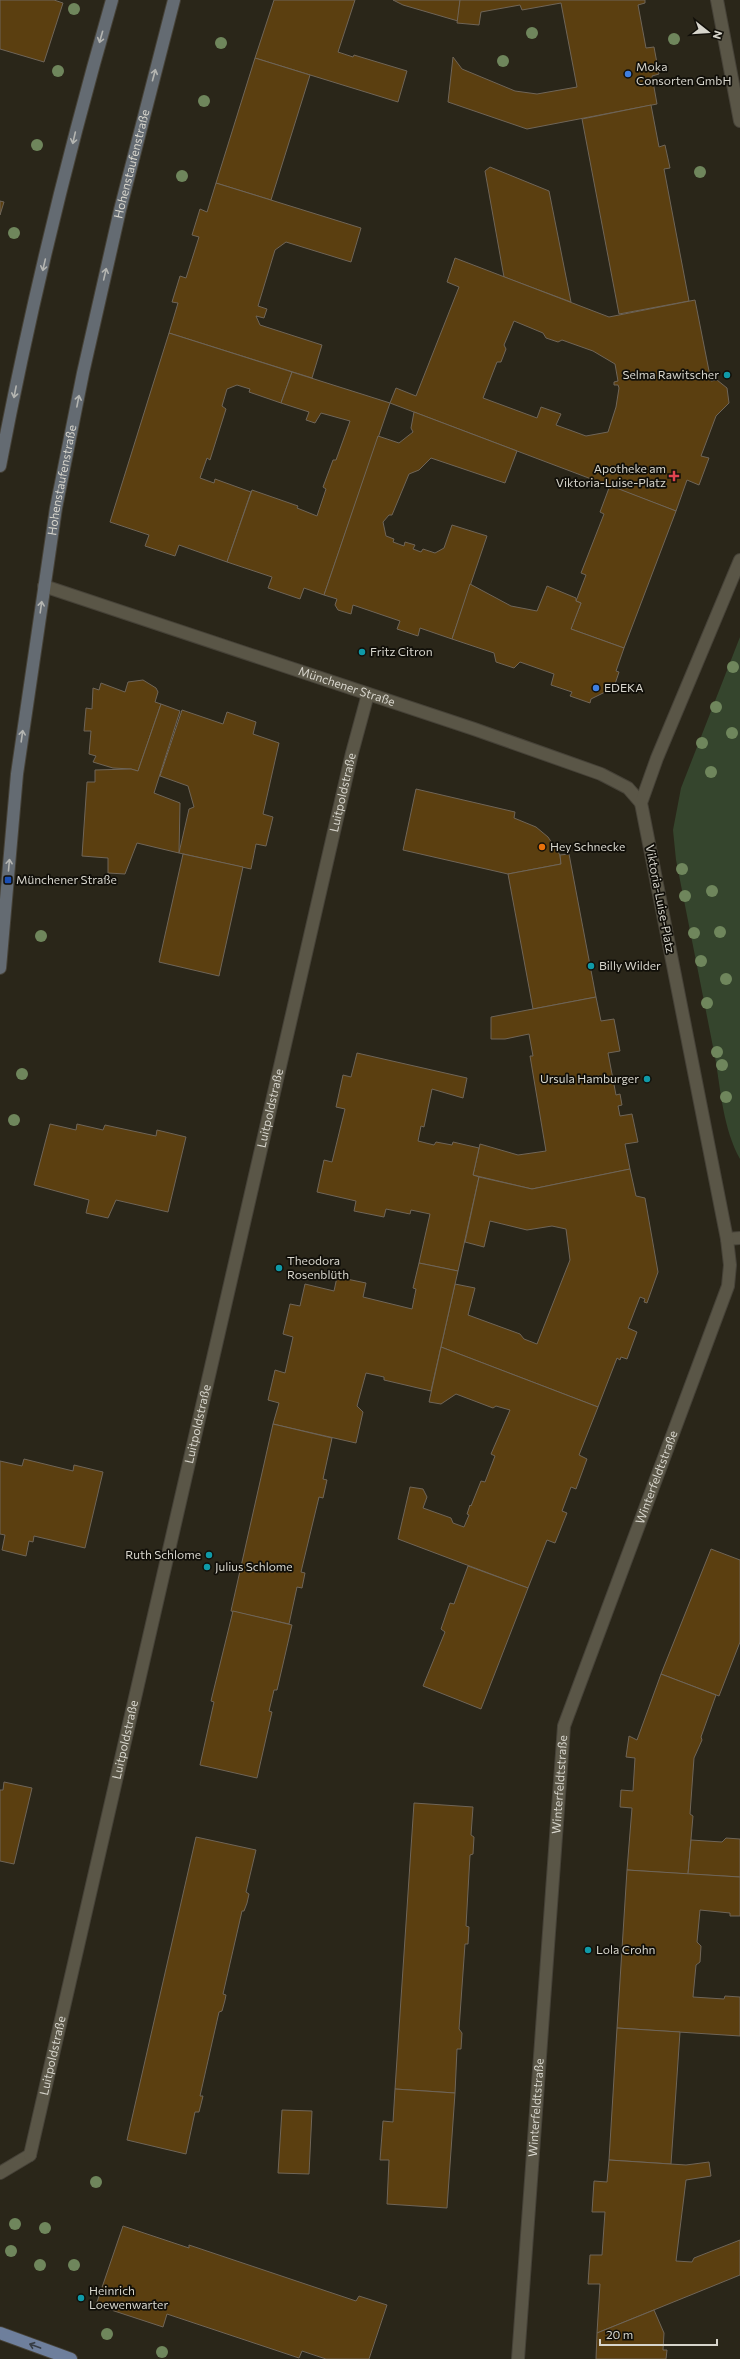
<svg xmlns="http://www.w3.org/2000/svg" width="740" height="2359" font-family="Commissioner,sans-serif">
<rect width="100%" height="100%" fill="#2a2619"/>
<path fill="#35452d" d="M 740,637 L 740,1159 C 723,1128 721,1092 715,1057 C 702,991 689,926 676,860 L 673,830 L 681,788 Z"/>
<g fill="#5b3f10" stroke="#6f6558" fill-rule="evenodd">
<polygon points="0,0 54,0 63,3 44,62 0,49"/>
<polygon points="274,0 355,0 338,52 353,57 354,55 407,71 398,102 255,58"/>
<polygon points="393,0 460,0 458,21 403,5"/>
<polygon points="460,0 645,0 645,3 638,5 646,48 654,47 659,74 652,76 657,104 527,129 448,102 453,57 462,69 515,91 537,94 577,87 561,3 522,10 520,5 481,12 479,25 457,23"/>
<polygon points="255,58 310,75 271,200 216,183"/>
<polygon points="651,105 659,147 665,145 670,168 664,169 689,301 619,314 582,119"/>
<polygon points="490,167 549,191 571,302 504,277 485,171"/>
<polygon points="216,183 361,228 351,262 286,242 275,250 258,306 267,309 264,318 256,316 260,325 322,345 312,378 169,333 178,303 172,302 180,276 186,278 199,237 192,235 200,209 207,212"/>
<polygon points="0,201 4,202 0,215"/>
<path d="M 455,258 L 609,317 L 695,300 L 711,381 L 717,380 L 727,388 L 729,403 L 716,416 L 701,456 L 709,458 L 699,485 L 687,480 L 676,511 L 390,403 L 396,388 L 416,396 L 459,287 L 447,282 ZM 514,321 L 543,333 L 546,338 L 558,342 L 562,340 L 593,351 L 615,364 L 618,381 L 614,382 L 614,385 L 618,385 L 619,388 L 616,407 L 608,432 L 586,436 L 556,425 L 561,414 L 541,407 L 537,418 L 483,398 L 497,362 L 501,362 L 506,349 L 504,345 Z"/>
<polygon points="169,333 292,372 281,403 249,392 250,389 237,385 227,389 222,406 226,409 210,460 207,458 200,478 214,483 215,479 251,492 227,562 179,545 175,556 145,546 149,535 110,522"/>
<polygon points="292,372 390,403 324,595 304,588 300,599 268,588 272,577 227,562 252,490 298,506 297,508 317,516 326,489 323,487 333,460 336,460 350,421 321,413 315,423 306,420 309,412 281,403"/>
<polygon points="414,412 517,451 505,483 431,458 419,470 409,474 392,515 389,515 383,522 386,536 394,539 393,542 404,546 405,542 415,545 413,549 421,552 423,549 435,553 444,548 452,525 487,536 452,639 420,628 418,636 397,629 400,621 353,605 351,614 338,610 335,605 337,599 324,595 378,436 399,443 413,432 411,428"/>
<polygon points="606,484 676,511 624,648 571,629 581,603 576,601 586,575 581,573 604,514 600,512 609,488 605,487"/>
<polygon points="470,584 511,606 537,611 547,586 576,598 576,601 581,603 571,629 624,648 616,671 619,672 612,693 607,691 591,699 590,703 570,696 572,692 551,685 554,674 520,662 514,668 496,662 494,653 452,639"/>
<polygon points="143,680 156,688 158,692 155,702 161,704 138,771 131,769 113,768 93,762 96,756 89,754 91,731 84,731 86,708 92,709 93,688 99,690 101,683 125,692 128,682"/>
<polygon points="161,704 180,711 154,793 180,803 179,853 137,843 125,874 108,873 108,858 82,856 87,782 95,782 95,770 131,769 138,771"/>
<polygon points="182,710 223,724 227,712 256,722 253,734 279,743 263,814 273,817 266,846 256,844 251,869 179,853 189,809 194,807 188,786 160,776"/>
<polygon points="416,789 515,812 514,818 536,827 548,837 560,855 561,864 508,874 403,850"/>
<polygon points="183,854 243,867 219,976 159,962"/>
<polygon points="569,854 596,997 533,1009 508,874 561,864 560,855"/>
<polygon points="596,997 601,1021 614,1019 620,1051 608,1053 616,1095 620,1094 622,1105 618,1106 620,1116 632,1114 638,1142 625,1144 630,1169 532,1189 473,1175 480,1144 518,1155 546,1151 530,1056 533,1056 529,1034 505,1039 491,1039 491,1017"/>
<polygon points="357,1053 467,1078 463,1098 432,1089 424,1127 421,1126 418,1141 434,1145 436,1142 452,1145 453,1142 479,1148 473,1175 479,1177 458,1271 419,1263 430,1214 411,1210 410,1214 386,1209 384,1217 354,1211 356,1201 317,1192 324,1160 332,1162 345,1109 336,1107 343,1075 351,1077"/>
<polygon points="50,1124 76,1130 77,1124 103,1130 105,1125 156,1136 157,1130 186,1137 168,1212 116,1200 108,1218 86,1213 89,1200 34,1185"/>
<polygon points="630,1169 636,1196 645,1198 658,1272 647,1303 644,1302 645,1299 640,1297 628,1328 637,1332 627,1359 621,1357 620,1360 617,1358 598,1407 441,1347 455,1284 475,1288 468,1315 520,1334 524,1339 537,1344 570,1260 566,1229 552,1226 527,1230 490,1221 484,1247 465,1242 479,1177 532,1189"/>
<polygon points="419,1263 458,1271 431,1391 384,1380 384,1377 366,1373 357,1406 363,1412 356,1443 273,1424 279,1403 268,1400 275,1370 285,1373 293,1337 283,1334 290,1304 300,1306 305,1284 334,1291 337,1277 366,1283 363,1297 412,1309 416,1289 413,1288"/>
<polygon points="441,1347 598,1407 579,1455 587,1459 576,1489 571,1487 562,1511 567,1513 555,1543 547,1540 528,1588 398,1539 410,1487 423,1489 427,1497 423,1508 451,1518 453,1523 464,1527 469,1515 467,1514 470,1505 471,1506 481,1481 485,1482 495,1456 491,1454 510,1410 496,1406 493,1408 456,1394 441,1404 429,1402"/>
<polygon points="273,1424 332,1438 323,1479 327,1480 323,1498 319,1497 301,1572 305,1573 302,1588 297,1587 289,1624 231,1611"/>
<polygon points="24,1459 73,1471 74,1465 103,1472 85,1548 34,1536 33,1542 29,1541 26,1556 2,1550 5,1535 0,1534 0,1461 22,1466"/>
<polygon points="711,1549 740,1560 740,1642 719,1696 661,1674"/>
<polygon points="468,1566 528,1588 481,1709 423,1686 445,1632 441,1629 450,1603 454,1604"/>
<polygon points="233,1611 292,1625 277,1690 274,1690 269,1711 272,1712 257,1778 200,1765 214,1702 211,1701"/>
<polygon points="661,1674 716,1695 701,1737 702,1740 694,1758 690,1814 693,1816 688,1874 627,1870 632,1808 620,1807 621,1790 633,1791 635,1758 626,1757 629,1736 637,1740"/>
<polygon points="4,1782 32,1788 14,1864 0,1861 0,1790 3,1790"/>
<polygon points="414,1803 473,1807 471,1835 474,1837 473,1854 470,1855 466,1926 469,1927 468,1944 465,1944 459,2029 462,2033 461,2049 457,2049 455,2093 395,2089"/>
<polygon points="196,1837 256,1850 246,1892 249,1894 247,1903 244,1911 242,1911 223,1994 226,1995 225,2000 222,2011 219,2012 200,2096 203,2096 199,2112 195,2112 186,2154 127,2140"/>
<polygon points="726,1838 740,1839 740,1877 688,1874 691,1840 722,1842"/>
<polygon points="627,1870 740,1877 740,1916 730,1916 730,1913 700,1910 697,1942 701,1946 700,1962 696,1965 693,1997 724,1999 725,1996 740,1997 740,2036 617,2028"/>
<polygon points="617,2028 680,2032 671,2164 609,2160"/>
<polygon points="395,2089 455,2093 447,2208 387,2204 389,2160 380,2160 383,2121 393,2122"/>
<polygon points="282,2110 312,2111 309,2174 278,2173"/>
<polygon points="609,2160 686,2165 709,2162 711,2176 686,2180 676,2261 692,2262 694,2258 740,2240 740,2275 597,2333 600,2284 588,2284 590,2255 602,2255 605,2212 592,2212 594,2181 607,2182"/>
<polygon points="123,2226 189,2248 189,2245 356,2301 359,2296 387,2305 369,2359 326,2359 302,2351 299,2358 167,2314 163,2327 96,2305"/>
<polygon points="654,2310 664,2333 663,2350 667,2350 666,2359 596,2359 597,2333"/>
</g>
<g fill="none" stroke-linecap="round" stroke-linejoin="round">
<defs>
<polyline id="lane" points="0,2173 30,2155"/>
<g id="street">
<polyline points="717,0 740,121"/>
<path id="s1" d="M 44,586 L 474,729 L 601,774 L 628,788 L 641,803"/>
<polyline points="727,1239 740,1238"/>
<path id="s2" d="M 30,2155 L 352,753 L 368,694"/>
<path id="s3" d="M 518,2359 L 564,1726 L 728,1286 L 730,1265 L 727,1239 L 641,803 L 657,758 L 740,560"/>
</g>
<g id="secondary">
<path d="M 0,466 C 30,309 68,153 112,0"/>
<path id="s4" d="M 0,968 L 17,774 L 56,508 L 83,373 L 120,210 L 174,0"/>
</g>
<polyline id="primary" points="0,2333 71,2359"/>
</defs>
<use href="#lane" stroke="#464238" stroke-width="14"/>
<use href="#street" stroke="#464238" stroke-width="14"/>
<use href="#secondary" stroke="#464238" stroke-width="14"/>
<use href="#primary" stroke="#464238" stroke-width="14"/>
<use href="#lane" stroke="#5a5647" stroke-width="12"/>
<use href="#street" stroke="#5a5647" stroke-width="12"/>
<use href="#secondary" stroke="#646b72" stroke-width="12"/>
<use href="#primary" stroke="#6e7f9c" stroke-width="12"/>
</g>
<g fill="#6f865c">
<circle cx="74" cy="9" r="6"/>
<circle cx="532" cy="33" r="6"/>
<circle cx="674" cy="39" r="6"/>
<circle cx="221" cy="43" r="6"/>
<circle cx="503" cy="61" r="6"/>
<circle cx="58" cy="71" r="6"/>
<circle cx="204" cy="101" r="6"/>
<circle cx="37" cy="145" r="6"/>
<circle cx="700" cy="172" r="6"/>
<circle cx="182" cy="176" r="6"/>
<circle cx="14" cy="233" r="6"/>
<circle cx="733" cy="667" r="6"/>
<circle cx="716" cy="707" r="6"/>
<circle cx="732" cy="733" r="6"/>
<circle cx="702" cy="743" r="6"/>
<circle cx="711" cy="772" r="6"/>
<circle cx="682" cy="869" r="6"/>
<circle cx="712" cy="891" r="6"/>
<circle cx="685" cy="896" r="6"/>
<circle cx="720" cy="932" r="6"/>
<circle cx="694" cy="933" r="6"/>
<circle cx="41" cy="936" r="6"/>
<circle cx="701" cy="961" r="6"/>
<circle cx="726" cy="979" r="6"/>
<circle cx="707" cy="1003" r="6"/>
<circle cx="717" cy="1052" r="6"/>
<circle cx="722" cy="1065" r="6"/>
<circle cx="22" cy="1074" r="6"/>
<circle cx="726" cy="1097" r="6"/>
<circle cx="14" cy="1120" r="6"/>
<circle cx="96" cy="2182" r="6"/>
<circle cx="15" cy="2224" r="6"/>
<circle cx="45" cy="2228" r="6"/>
<circle cx="11" cy="2251" r="6"/>
<circle cx="40" cy="2265" r="6"/>
<circle cx="74" cy="2265" r="6"/>
<circle cx="107" cy="2334" r="6"/>
<circle cx="162" cy="2352" r="6"/>
</g>
<defs><path id="oneway-shaft" d="M-6 0H5M1.5-3L5.5 0L1.5 3" fill="none" stroke-width="1.6" stroke-linecap="round" stroke-linejoin="round"/></defs>
<g stroke="#b4b5b1">
<use href="#oneway-shaft" transform="translate(101 37) rotate(106)"/>
<use href="#oneway-shaft" transform="translate(154 75) rotate(-75)"/>
<use href="#oneway-shaft" transform="translate(74 138) rotate(103)"/>
<use href="#oneway-shaft" transform="translate(44 265) rotate(103)"/>
<use href="#oneway-shaft" transform="translate(105 274) rotate(-77)"/>
<use href="#oneway-shaft" transform="translate(15 392) rotate(101)"/>
<use href="#oneway-shaft" transform="translate(78 401) rotate(-79)"/>
<use href="#oneway-shaft" transform="translate(41 607) rotate(-82)"/>
<use href="#oneway-shaft" transform="translate(22 736) rotate(-82)"/>
<use href="#oneway-shaft" transform="translate(9 865) rotate(-85)"/>
</g>
<use stroke="#363c44" href="#oneway-shaft" transform="translate(35 2346) rotate(-160)"/>
<g fill="#3f7fe0" stroke="#110f09" stroke-width="1.5">
<circle cx="628" cy="74" r="4"/>
<circle cx="596" cy="688" r="4"/>
</g>
<g fill="#0f9aa8" stroke="#110f09" stroke-width="1.5">
<circle cx="727" cy="375" r="4"/>
<circle cx="362" cy="652" r="4"/>
<circle cx="591" cy="966" r="4"/>
<circle cx="647" cy="1079" r="4"/>
<circle cx="279" cy="1268" r="4"/>
<circle cx="209" cy="1555" r="4"/>
<circle cx="207" cy="1567" r="4"/>
<circle cx="588" cy="1950" r="4"/>
<circle cx="81" cy="2298" r="4"/>
</g>
<path fill="#e0444e" stroke="#110f09" stroke-width="1.5" d="M672 470h4v4h4v4h-4v4h-4v-4h-4v-4h4z"/>
<circle fill="#e8710a" stroke="#110f09" stroke-width="1.5" cx="542" cy="847" r="4"/>
<rect fill="#1a4fb4" stroke="#110f09" stroke-width="1.5" x="4" y="876" width="8" height="8" rx="2"/>
<g text-anchor="middle" stroke-width="3.5" stroke-linejoin="round" paint-order="stroke">
<g font-size="12" fill="#d7d5cc" stroke="#110f09" text-anchor="start">
<text x="636" y="71">Moka<tspan x="636" dy="14">Consorten GmbH</tspan></text>
<text x="719" y="379" text-anchor="end">Selma Rawitscher</text>
<text x="666" y="473" text-anchor="end">Apotheke am<tspan x="666" dy="14">Viktoria-Luise-Platz</tspan></text>
<text x="370" y="656">Fritz Citron</text>
<text x="604" y="692">EDEKA</text>
<text x="550" y="851">Hey Schnecke</text>
<text x="16" y="884">Münchener Straße</text>
<text x="599" y="970">Billy Wilder</text>
<text x="639" y="1083" text-anchor="end">Ursula Hamburger</text>
<text x="287" y="1265">Theodora<tspan x="287" dy="14">Rosenblüth</tspan></text>
<text x="201" y="1559" text-anchor="end">Ruth Schlome</text>
<text x="215" y="1571">Julius Schlome</text>
<text x="596" y="1954">Lola Crohn</text>
<text x="89" y="2295">Heinrich<tspan x="89" dy="14">Loewenwarter</tspan></text>
</g>
<g font-size="12" fill="#d7d5cc" stroke="#110f09">
<text dy="4" stroke="none"><textPath href="#s4" startOffset="816">Hohenstaufenstraße</textPath></text>
<text dy="4" stroke="none"><textPath href="#s4" startOffset="492">Hohenstaufenstraße</textPath></text>
<text dy="4" stroke="none"><textPath href="#s1" startOffset="319">Münchener Straße</textPath></text>
<text dy="4" stroke="none"><textPath href="#s2" startOffset="1398">Luitpoldstraße</textPath></text>
<text transform="translate(660 899) rotate(79)" y="4">Viktoria-Luise-Platz</text>
<text dy="4" stroke="none"><textPath href="#s2" startOffset="1074">Luitpoldstraße</textPath></text>
<text dy="4" stroke="none"><textPath href="#s2" startOffset="750">Luitpoldstraße</textPath></text>
<text dy="4" stroke="none"><textPath href="#s3" startOffset="900">Winterfeldtstraße</textPath></text>
<text dy="4" stroke="none"><textPath href="#s2" startOffset="426">Luitpoldstraße</textPath></text>
<text dy="4" stroke="none"><textPath href="#s3" startOffset="576">Winterfeldtstraße</textPath></text>
<text dy="4" stroke="none"><textPath href="#s2" startOffset="102">Luitpoldstraße</textPath></text>
<text dy="4" stroke="none"><textPath href="#s3" startOffset="252">Winterfeldtstraße</textPath></text>
</g>
</g>
<g transform="translate(708 32) rotate(107)" stroke="#110f09" stroke-width="3" paint-order="stroke">
<path d="M0-3L7 15L0 10L-7 15Z" fill="#d7d5cc"/>
<text y="-6" font-size="11" font-weight="bold" text-anchor="middle" fill="#d7d5cc">N</text>
</g>
<path d="M600 2339v6h117v-6" fill="none" stroke="#d7d5cc" stroke-width="2"/>
<text x="606" y="2339" font-size="12" fill="#d7d5cc" stroke="#110f09" stroke-width="3" paint-order="stroke">20 m</text>
</svg>
